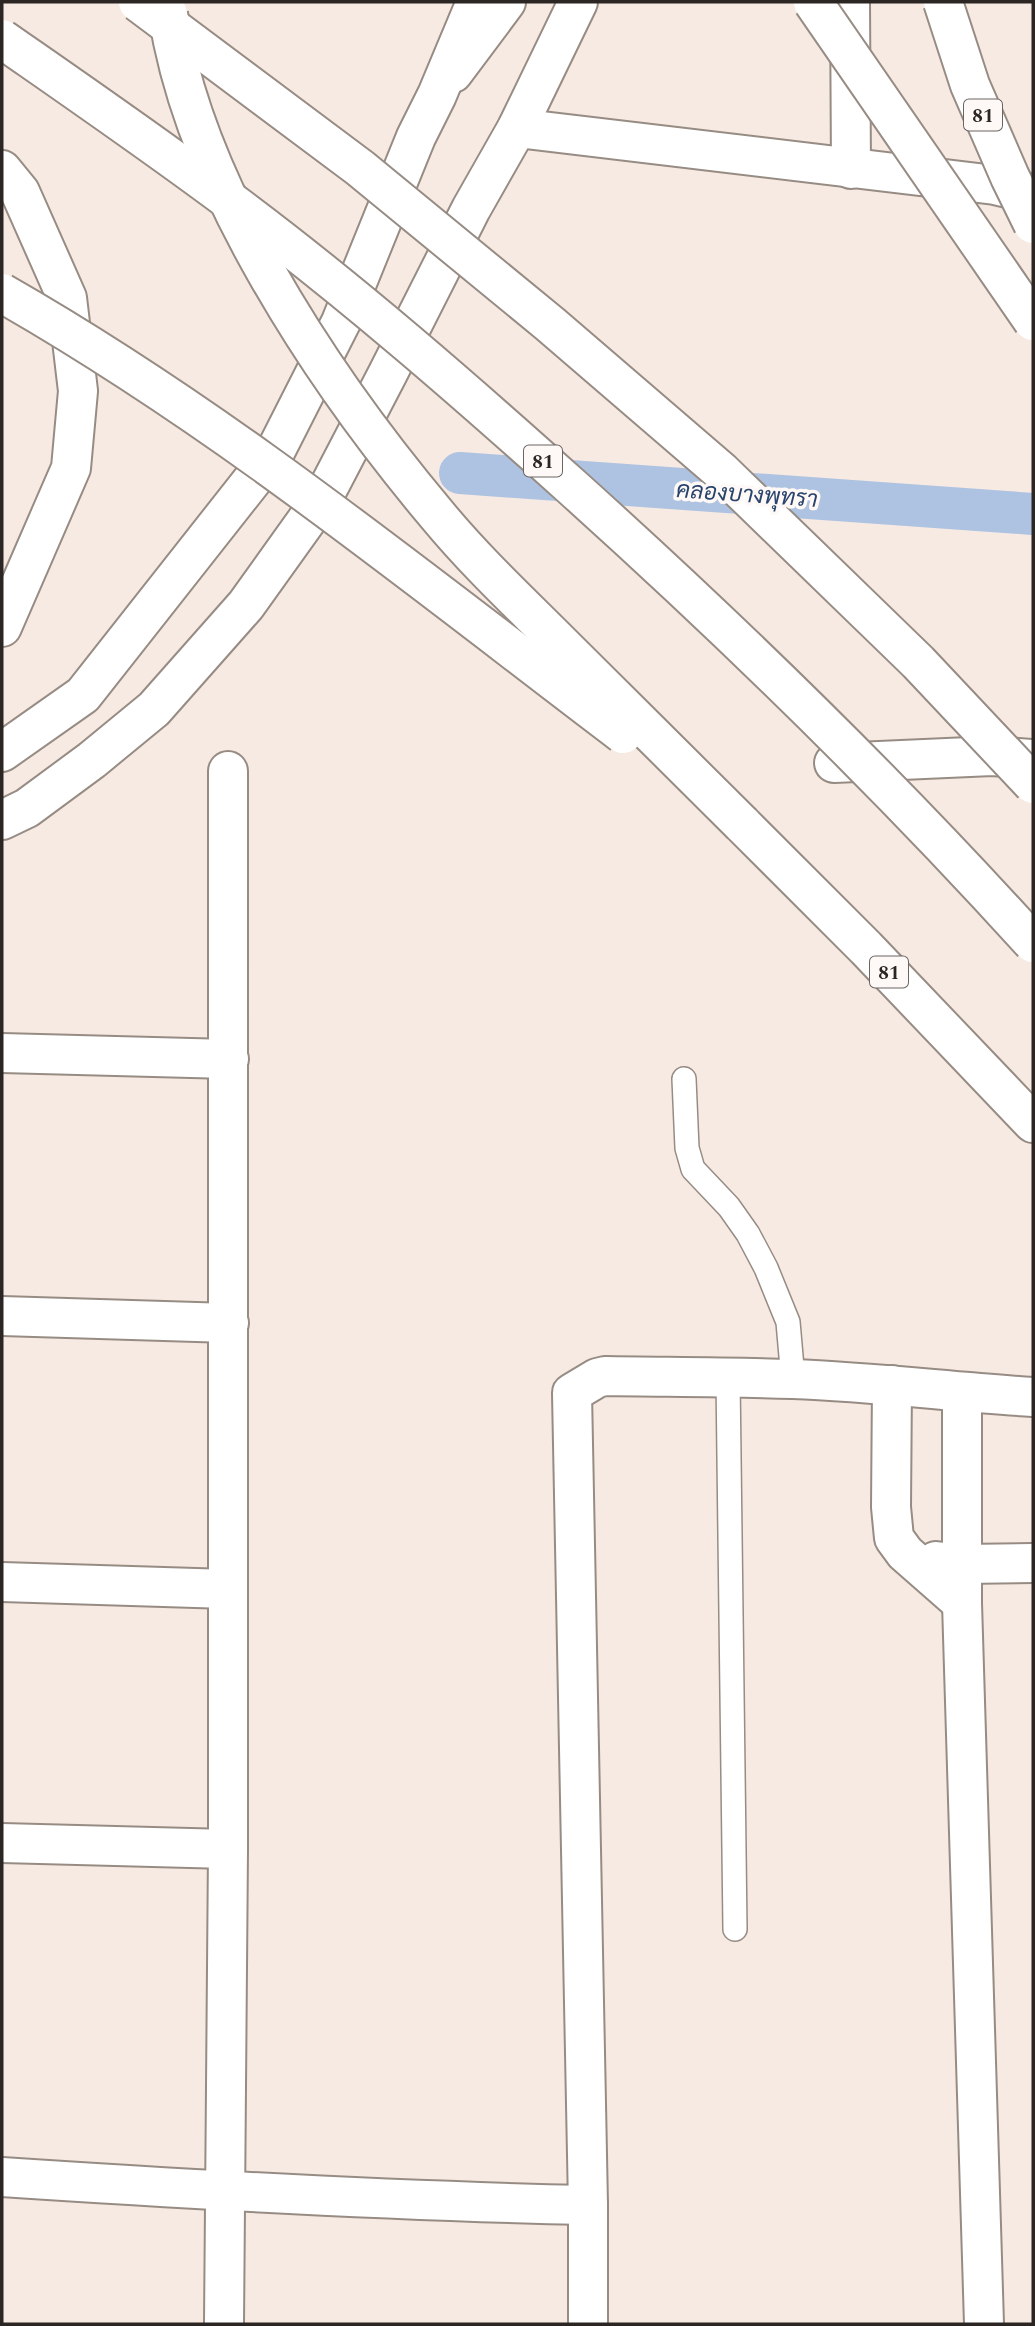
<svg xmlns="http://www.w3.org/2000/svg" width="1035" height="2326" font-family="Spectral,Sarabun,serif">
<rect width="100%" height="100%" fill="#f7eae2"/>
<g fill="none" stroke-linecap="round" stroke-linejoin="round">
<polyline stroke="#aec3e1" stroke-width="42" points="460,473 1033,514"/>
<defs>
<g id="service">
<polyline points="684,1079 687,1148 693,1169 729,1207 748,1234 766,1268 788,1322 793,1379"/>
<polyline points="728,1378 735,1929"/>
</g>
<g id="minor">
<polyline points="850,2 851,169"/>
<polyline points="517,128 995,185 1033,194"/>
<polyline points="834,763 992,756 1031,759"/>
<polyline points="2,1053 229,1059"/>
<polyline points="2,1316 229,1323"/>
<polyline points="892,1385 891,1507 894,1538 905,1553 962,1603"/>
<polyline points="962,1392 962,1603 984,2324"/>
<polyline points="936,1561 962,1564 1033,1563"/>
<polyline points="2,1582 228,1589"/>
<polyline points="2,1843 228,1849"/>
<path d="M 2,2177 C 197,2190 392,2201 588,2205 L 572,1393 L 597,1378 L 605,1376 C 667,1377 730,1377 793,1379 C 873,1382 953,1392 1033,1397"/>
<polyline points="224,2324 228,1849 228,771"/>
<polyline points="588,2324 588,2205"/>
</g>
<g id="secondary">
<polyline points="453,73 506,2"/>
<polyline points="2,820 27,808 92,760 154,709 246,605 324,496 388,373 471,209 517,128 578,2"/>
</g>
<g id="primary">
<polyline points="2,170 20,192 67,298 78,391 71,468 2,627"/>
<polyline points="2,752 83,695 276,450 341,322 416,137 437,95 476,2"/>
</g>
<polyline id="motorway" points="742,824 866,948 1033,1123"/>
</defs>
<use href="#service" stroke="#978c84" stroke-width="26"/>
<use href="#minor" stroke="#978c84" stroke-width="42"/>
<use href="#secondary" stroke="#978c84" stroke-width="42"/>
<use href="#primary" stroke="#978c84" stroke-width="42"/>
<use href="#motorway" stroke="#978c84" stroke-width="42"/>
<use href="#service" stroke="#fff" stroke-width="23"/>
<use href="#minor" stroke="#fff" stroke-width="38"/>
<use href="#secondary" stroke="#fff" stroke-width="38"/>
<use href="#primary" stroke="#fff" stroke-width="38"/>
<use href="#motorway" stroke="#fff" stroke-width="38"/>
<defs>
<g id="motorway-bridge">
<polyline points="138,2 360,168 550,324 722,472 918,662 1033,784"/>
<polyline points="813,2 1033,321"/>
<polyline points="943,2 970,85 1010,177 1033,224"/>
<path d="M 168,14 C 182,104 220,191 265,270 C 314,357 373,439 438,516 C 476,562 520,603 562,645 C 622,705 682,764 742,824"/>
<path d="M 2,39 C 81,94 161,149 238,207 C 354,294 464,390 572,487 C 732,631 888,783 1033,943"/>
<path d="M 2,293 C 223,419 421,581 623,734"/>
</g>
</defs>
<use href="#motorway-bridge" stroke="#978c84" stroke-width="42" stroke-linecap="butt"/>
<use href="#motorway-bridge" stroke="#fff" stroke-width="38"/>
</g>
<g text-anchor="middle" stroke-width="7" stroke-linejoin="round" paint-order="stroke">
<g fill="#fef9f6" stroke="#6a6562" stroke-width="2">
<rect x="964" y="99.5" width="38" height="31" rx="5"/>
<rect x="524" y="445.5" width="38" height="31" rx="5"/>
<rect x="870" y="956.5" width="38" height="31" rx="5"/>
</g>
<g font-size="19" font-weight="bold" fill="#2b2623">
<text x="983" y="122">81</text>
<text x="543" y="468">81</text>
<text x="889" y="979">81</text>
</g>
<g font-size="23" font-style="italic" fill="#28446d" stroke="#fef9f6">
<text transform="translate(747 494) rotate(4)" y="8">คลองบางพุทรา</text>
</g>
</g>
<rect width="1035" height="2326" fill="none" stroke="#2b2623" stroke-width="7"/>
</svg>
